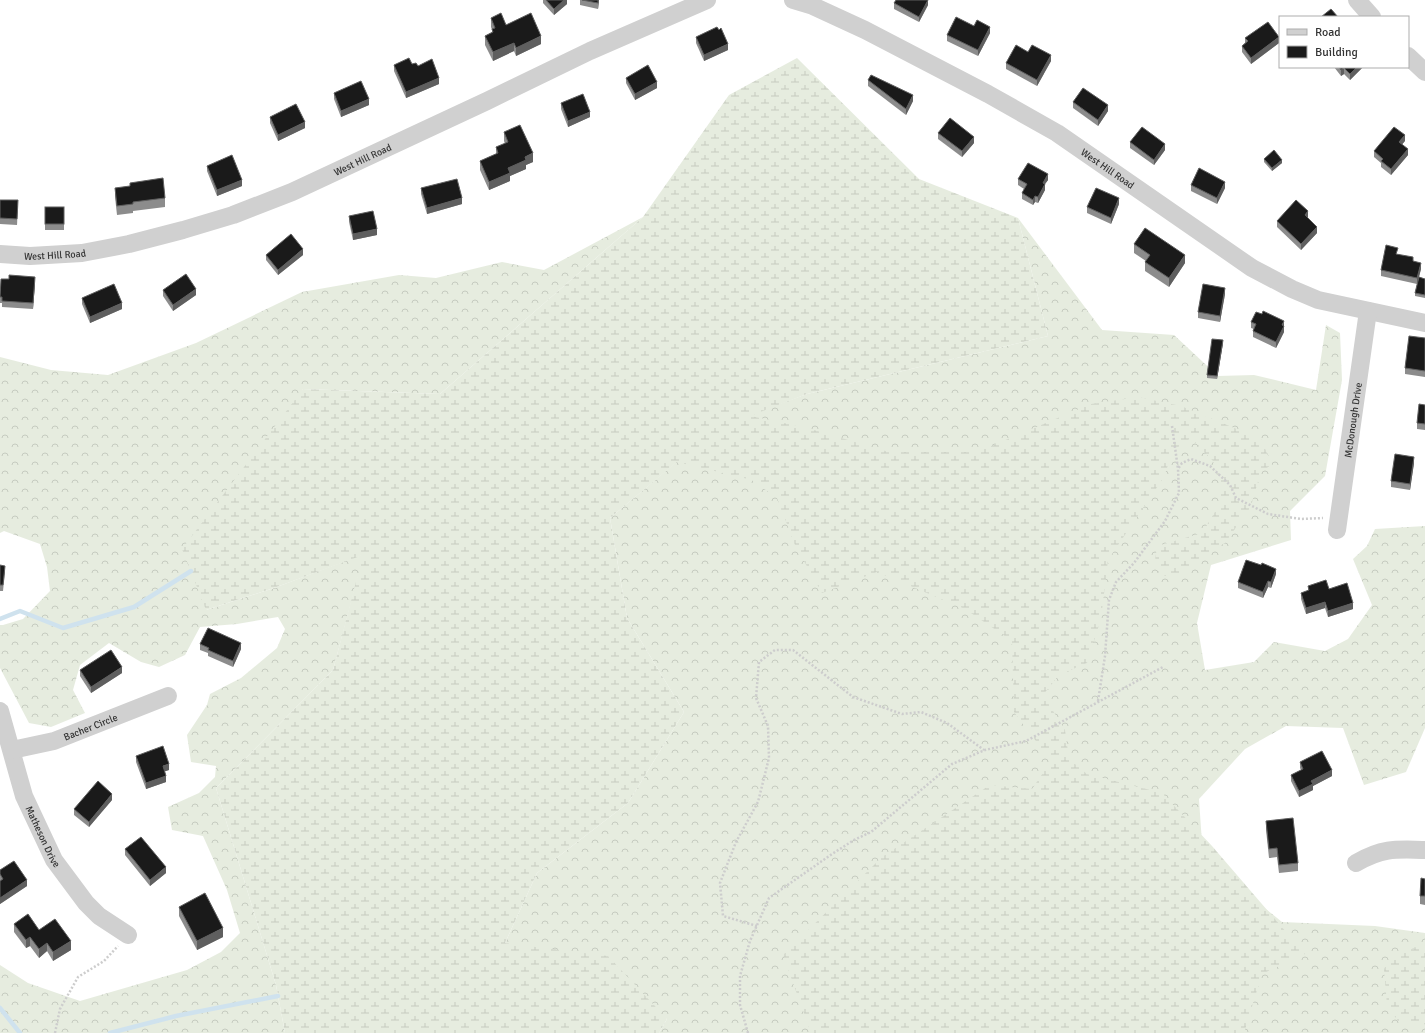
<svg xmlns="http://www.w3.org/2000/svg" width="1425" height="1033" font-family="Signika,sans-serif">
<defs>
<pattern id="forest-crowns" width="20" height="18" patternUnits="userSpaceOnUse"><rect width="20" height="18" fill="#e6ecdf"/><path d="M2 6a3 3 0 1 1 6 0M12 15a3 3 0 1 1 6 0" fill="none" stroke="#c6cbc0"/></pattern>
<pattern id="wetland-marsh" width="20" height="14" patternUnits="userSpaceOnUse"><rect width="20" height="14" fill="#e6ecdf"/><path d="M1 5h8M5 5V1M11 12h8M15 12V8" fill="none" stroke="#c6cbc0"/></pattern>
</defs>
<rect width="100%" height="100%" fill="#fff"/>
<g fill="url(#forest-crowns)">
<polygon points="643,217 440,394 303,389 206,610 274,588 364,554 333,670 216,788 276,985 285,1033 0,1033 0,965 28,983 80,1001 187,970 221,952 240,933 227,890 203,836 172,830 168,807 199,793 215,777 216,766 191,762 187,735 207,705 210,694 241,678 277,648 285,629 278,617 237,624 200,627 185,655 159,667 141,662 109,643 80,665 73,690 85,713 51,727 29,723 0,668 0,625 3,625 23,619 50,591 47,567 40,544 4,531 0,533 0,357 51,370 108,375 196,343 302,292 399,275 436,278 502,262 544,270"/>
<polygon points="1018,218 1102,330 1174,335 1218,376 1254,375 1316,390 1326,325 1340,333 1342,380 1325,476 1290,511 1291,540 1211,565 1197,623 1205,670 1254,662 1274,642 1325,651 1348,639 1372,605 1353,559 1367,546 1375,529 1425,526 1425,728 1406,772 1364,785 1343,728 1286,726 1245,749 1199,799 1203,858 1282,922 1375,926 1425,933 1425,1033 659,1033 667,1019 505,943 537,873 628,803 684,712 627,618 610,518 719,426 807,394 1048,336"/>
</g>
<g fill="url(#wetland-marsh)">
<polygon points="797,58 919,179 1018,218 1048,336 807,394 750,416 804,427 889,452 977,452 1091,404 1138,397 1181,406 1261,439 1272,465 1261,471 1251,506 1225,543 1200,557 1190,571 1177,579 1159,574 1155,561 1157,546 1202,533 1221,502 1220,486 1213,461 1191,438 1173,450 1164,477 1108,560 1101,619 1087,663 1059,675 1043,695 1065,730 1069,759 1087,774 1162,793 1212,846 1305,954 1262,974 1244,1033 811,1033 783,955 882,857 990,785 1032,789 1051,761 1014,712 1012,641 965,609 877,572 822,593 795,545 777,498 752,480 677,462 610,518 627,618 684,712 628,803 537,873 505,943 608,956 667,1019 659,1033 285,1033 276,985 216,788 333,670 363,555 274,588 206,610 182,549 303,389 440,394 643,217 729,95"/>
<polygon points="1418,947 1425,947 1425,1024 1422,1026 1398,1021 1387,1005 1384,969 1392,955"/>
</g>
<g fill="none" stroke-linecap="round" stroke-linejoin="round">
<g stroke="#cfe2ee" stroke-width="4.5">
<polyline points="0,619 20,611 63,628 134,607 191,571"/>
<polyline points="0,1008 20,1033"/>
<polyline points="110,1033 176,1016 278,996"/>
</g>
<g stroke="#cdcdcd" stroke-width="2.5" stroke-dasharray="2 2" stroke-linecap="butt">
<polyline points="1172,426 1178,469"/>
<polyline points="1098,701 1105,656 1109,600 1116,582 1134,563 1165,521 1179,493 1178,469 1182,463 1191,459 1210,466 1230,485 1236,498 1268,514 1301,519 1323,518"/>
<polyline points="757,926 723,916 720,883 736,842 758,802 769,758 768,726 756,698 759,662 775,650 793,650 853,697 902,714 921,712 947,723 984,750"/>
<polyline points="55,1033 60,1009 78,977 104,961 118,946"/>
<polyline points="748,1033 740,1005 740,976 750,941 769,898 832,854 854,840 871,832 952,764 985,750 1026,741 1163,667"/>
</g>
<g stroke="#d0d0d0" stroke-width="18">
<path id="s1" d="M 793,0 L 813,6 L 865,30 L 988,94 L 1057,133 L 1252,268 L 1292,289 L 1318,300 L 1425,323"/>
<polyline points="1357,0 1372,17"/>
<polyline points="1408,56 1425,72"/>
<path id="s2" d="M 0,254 L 30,256 L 82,253 L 129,244 L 183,230 L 233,215 L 292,192 L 487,101 L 590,51 L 707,0"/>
<path id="s3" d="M 1337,530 L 1368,311"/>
<path id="s4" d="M 0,711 L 24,796 L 54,860 L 86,903 L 99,916 L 128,935"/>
<path id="s5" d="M 12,750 L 54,741 L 168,696"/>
<path d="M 1356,863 C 1382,848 1395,849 1425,850"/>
</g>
</g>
<g fill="#8c8c8c">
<polygon points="543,0 567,0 567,4 554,15 543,3"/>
<polygon points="580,0 599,0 598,9 580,5"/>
<polygon points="894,3 928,5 919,22 894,9"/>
<polygon points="491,18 506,25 541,44 516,56 514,51 493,61 485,45 485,36 492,32 492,30 491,27"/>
<polygon points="974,26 990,33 978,56 947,41 947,35"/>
<polygon points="696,37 728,50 704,61 696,43"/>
<polygon points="1245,38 1279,43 1251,64 1242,52 1242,46 1245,43"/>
<polygon points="1028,52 1051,61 1037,86 1006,69 1006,63"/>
<polygon points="412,64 418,66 439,84 406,98 394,71 394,65"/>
<polygon points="1334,67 1363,67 1350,80 1344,74 1341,76"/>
<polygon points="626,78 657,88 635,100 626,83"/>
<polygon points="868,80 913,101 906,115 868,86"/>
<polygon points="334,93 369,105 341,117 334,99"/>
<polygon points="1073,102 1108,111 1098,126 1073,108"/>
<polygon points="561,103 590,117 568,127 561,109"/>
<polygon points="270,117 305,128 278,141 270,123"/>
<polygon points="504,132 533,162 526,165 526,169 510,176 510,181 489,190 480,170 480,161 496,154 496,147 505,144 504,141"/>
<polygon points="938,133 974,143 962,157 938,139"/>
<polygon points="1405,141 1402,144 1408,155 1391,175 1381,167 1381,163 1374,157 1374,151"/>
<polygon points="1130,142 1165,150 1154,165 1130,148"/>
<polygon points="1264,159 1282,163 1272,171 1264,162"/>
<polygon points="207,166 242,186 217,196 207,171"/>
<polygon points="1018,179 1048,180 1045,184 1045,190 1038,203 1035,202 1033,205 1022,199 1022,193 1024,189 1018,185"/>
<polygon points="1191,185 1225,188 1217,204 1191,191"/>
<polygon points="115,188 165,198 165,207 133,211 133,213 117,215 115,197"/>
<polygon points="421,188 462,204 427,214 421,194"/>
<polygon points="0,200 18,206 17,225 0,224"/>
<polygon points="1119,204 1111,224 1087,213 1087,207"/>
<rect x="45" y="207" width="19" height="23"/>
<polygon points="349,216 377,235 353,240 349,222"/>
<polygon points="1308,217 1308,218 1317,233 1301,250 1277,227 1277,221"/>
<polygon points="1134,244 1185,263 1169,287 1145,271 1145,262 1146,261 1134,253"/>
<polygon points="1398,254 1413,261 1421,269 1419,277 1425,279 1425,298 1415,296 1415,293 1417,284 1381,276 1381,270"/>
<polygon points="266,255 303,255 278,275 266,260"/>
<polygon points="35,283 33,309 2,307 2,303 0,303 0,288"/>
<polygon points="163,290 196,295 173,311 163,296"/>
<polygon points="1225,294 1220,322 1198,318 1198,312"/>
<polygon points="82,298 122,309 90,323 82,304"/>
<polygon points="1251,322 1284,327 1284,332 1276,348 1253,337 1253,331 1254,329 1251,328"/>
<polygon points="1425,338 1425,377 1405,374 1405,368"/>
<polygon points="1223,343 1217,379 1207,378 1207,375"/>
<polygon points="1425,405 1425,430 1417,429 1417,423"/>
<polygon points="1414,463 1410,490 1391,487 1391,481"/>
<polygon points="0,565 5,572 3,591 0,591"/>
<polygon points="1276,574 1271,588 1268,587 1263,598 1238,588 1238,582"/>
<polygon points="1308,586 1329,589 1353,609 1328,617 1325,608 1306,614 1301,599 1301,593 1308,591"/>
<polygon points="200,644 241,649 233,667 208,656 208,653 200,650"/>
<polygon points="80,670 122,673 91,693 80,676"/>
<polygon points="136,756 169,770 165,771 166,782 146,789 136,762"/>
<polygon points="1300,762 1332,776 1313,786 1313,790 1299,797 1291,781 1291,775 1301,770 1300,768"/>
<polygon points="112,800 89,827 74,815 74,809"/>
<polygon points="1266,821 1298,863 1298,871 1279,873 1277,857 1269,858 1266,830"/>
<polygon points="125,849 166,873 150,886 125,855"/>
<polygon points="0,870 27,886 0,904 0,881 1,881 0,880"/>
<polygon points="1425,879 1425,905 1420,904 1420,896"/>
<polygon points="179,907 223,937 197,950 179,916"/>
<polygon points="14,924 39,930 71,950 53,961 47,951 39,958 30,946 26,948 14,932"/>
</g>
<g fill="#5f5f5f">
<polygon points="564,0 567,0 567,4 554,15 554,9"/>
<polygon points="598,0 599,0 598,9"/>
<polygon points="928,0 928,5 919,22 919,17"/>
<polygon points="990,27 990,33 978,56 978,50"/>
<polygon points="541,36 541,44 516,56 516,48"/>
<polygon points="1279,37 1279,43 1251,64 1251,58"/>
<polygon points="514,43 514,51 493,61 493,52"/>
<polygon points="728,44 728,50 704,61 704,55"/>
<polygon points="1051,55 1051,61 1037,86 1037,80"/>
<polygon points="1357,67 1363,67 1350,80 1350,74"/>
<polygon points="1344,68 1344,74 1341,76 1341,70"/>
<polygon points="439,78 439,84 406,98 406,92"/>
<polygon points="657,82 657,88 635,100 635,94"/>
<polygon points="913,95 913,101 906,115 906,109"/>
<polygon points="369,99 369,105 341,117 341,111"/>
<polygon points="1108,105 1108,111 1098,126 1098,120"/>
<polygon points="590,112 590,117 568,127 568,121"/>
<polygon points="305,122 305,128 278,141 278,135"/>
<polygon points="1405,135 1405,141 1399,148 1399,142"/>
<polygon points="974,137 974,143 962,157 962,151"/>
<polygon points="1165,144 1165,150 1154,165 1154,160"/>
<polygon points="1408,149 1408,155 1391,175 1391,169"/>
<polygon points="533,153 533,162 526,165 526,169 510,176 510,181 489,190 489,182 508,168 525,157"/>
<polygon points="1282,160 1282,163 1272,171 1272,168"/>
<polygon points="1048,174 1048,180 1045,184 1045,190 1038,203 1038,197 1043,183"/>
<polygon points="242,180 242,186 217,196 217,190"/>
<polygon points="1225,182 1225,188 1217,204 1217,198"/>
<polygon points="1035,196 1035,202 1033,205 1033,200"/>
<polygon points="462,198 462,204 427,214 427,208"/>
<polygon points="1119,198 1119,204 1111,224 1111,218"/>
<polygon points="1308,211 1308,217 1305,221 1305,215"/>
<polygon points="1317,227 1317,233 1301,250 1301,244"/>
<polygon points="377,229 377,235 353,240 353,234"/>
<polygon points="303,249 303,255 278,275 278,270"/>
<polygon points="1185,255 1185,263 1169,287 1169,278"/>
<polygon points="1421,263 1421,269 1417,284 1417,278"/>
<polygon points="35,277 35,283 33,309 33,303"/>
<polygon points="1225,288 1225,294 1220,322 1220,316"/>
<polygon points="196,289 196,295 173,311 173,305"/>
<polygon points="122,303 122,309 90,323 90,317"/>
<polygon points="1284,321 1284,332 1276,348 1276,342"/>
<polygon points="1223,340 1223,343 1217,379 1217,376"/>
<polygon points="1414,457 1414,463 1410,490 1410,484"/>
<polygon points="1276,569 1276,574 1271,588 1271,582"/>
<polygon points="1268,581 1268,587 1263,598 1263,592"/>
<polygon points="1325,602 1325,608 1306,614 1306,608"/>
<polygon points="1353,603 1353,609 1328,617 1328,611"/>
<polygon points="241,643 241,649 233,667 233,661"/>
<polygon points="122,667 122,673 91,693 91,687"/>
<polygon points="169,764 169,770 163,772 163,766"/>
<polygon points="1332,770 1332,776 1313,786 1313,790 1299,797 1299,791 1311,781"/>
<polygon points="166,776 166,782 146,789 146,783"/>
<polygon points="112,794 112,800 89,827 89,822"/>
<polygon points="166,867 166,873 150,886 150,880"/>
<polygon points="27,880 27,886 0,904 0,898"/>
<polygon points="223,928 223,937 197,950 197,941"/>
<polygon points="30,937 30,946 26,948 26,940"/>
<polygon points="71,941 71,950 53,961 53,952"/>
<polygon points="47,943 47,951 39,958 39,949"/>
</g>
<g fill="#1a1a1a" stroke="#5f5f5f">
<polygon points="546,0 564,0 554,9"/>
<polygon points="582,0 598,0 598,3"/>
<polygon points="896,0 928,0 919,17 894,3"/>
<polygon points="1331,9 1338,17 1321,17"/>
<polygon points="501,13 506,25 531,13 541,36 516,48 514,43 493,52 485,36 493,32 492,29 495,28 491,18"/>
<polygon points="956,17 974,26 977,20 990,27 978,50 947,35"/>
<polygon points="1268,22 1279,37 1251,58 1242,46 1248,41 1245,38"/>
<polygon points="717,27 719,30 721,28 728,44 704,55 696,37"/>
<polygon points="1016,45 1028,52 1032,45 1051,55 1037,80 1006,63"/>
<polygon points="409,58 412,64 416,63 418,66 432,59 439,78 406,92 394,65"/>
<polygon points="648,65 657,82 635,94 626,78"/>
<polygon points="1339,67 1357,67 1350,74 1344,68 1341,70"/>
<polygon points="871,75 913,95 906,109 868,80"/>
<polygon points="361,81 369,99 341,111 334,93"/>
<polygon points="1083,88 1108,105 1098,120 1073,102"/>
<polygon points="583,94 590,112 568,121 561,103"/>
<polygon points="296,104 305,122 278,135 270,117"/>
<polygon points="950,118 974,137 962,151 938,133"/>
<polygon points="520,125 533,153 525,157 526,160 508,168 510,173 489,182 480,161 498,153 496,147 508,142 504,132"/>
<polygon points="1142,127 1165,144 1154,160 1130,142"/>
<polygon points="1394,127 1405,135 1399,142 1408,149 1391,169 1381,161 1383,159 1374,151"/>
<polygon points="1274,150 1282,160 1272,168 1264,159"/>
<polygon points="232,155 242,180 217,190 207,166"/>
<polygon points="1028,163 1048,174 1043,183 1045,184 1038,197 1035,196 1033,200 1022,193 1027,184 1018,179"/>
<polygon points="1199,168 1225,182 1217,198 1191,185"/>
<polygon points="163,178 165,198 133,202 133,204 117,206 115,188 130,186 130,183"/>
<polygon points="457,179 462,198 427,208 421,188"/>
<polygon points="1096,188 1119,198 1111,218 1087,207"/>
<polygon points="0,200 18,200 17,219 0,218"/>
<polygon points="1296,200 1308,211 1305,215 1317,227 1301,244 1277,221"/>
<rect x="45" y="207" width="19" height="17"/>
<polygon points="373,211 377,229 353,234 349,216"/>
<polygon points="1145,228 1185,255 1169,278 1145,262 1150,255 1134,244"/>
<polygon points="291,234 303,249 278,270 266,255"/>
<polygon points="1386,245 1398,248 1396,254 1413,257 1413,261 1421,263 1417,278 1381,270"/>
<polygon points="186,274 196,289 173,305 163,290"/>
<polygon points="9,275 35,277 33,303 2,301 2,297 0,297 1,279 9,279"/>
<polygon points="1419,277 1425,279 1425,295 1415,293"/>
<polygon points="114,284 122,303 90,317 82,298"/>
<polygon points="1203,284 1225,288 1220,316 1198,312"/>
<polygon points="1263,311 1284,321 1282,325 1284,326 1276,342 1253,331 1256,324 1251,322 1256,312 1262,314"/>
<polygon points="1409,336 1425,338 1425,371 1405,368"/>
<polygon points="1212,339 1223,340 1217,376 1207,375"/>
<polygon points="1419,404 1425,405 1425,424 1417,423"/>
<polygon points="1395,454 1414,457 1410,484 1391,481"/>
<polygon points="1246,560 1261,565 1262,563 1276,569 1271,582 1268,581 1263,592 1238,582"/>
<polygon points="0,565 5,566 3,585 0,585"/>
<polygon points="1326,580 1329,589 1347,583 1353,603 1328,611 1325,602 1306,608 1301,593 1309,590 1308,586"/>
<polygon points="208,628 241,643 233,661 208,650 209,648 200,644"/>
<polygon points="111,650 122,667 91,687 80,670"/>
<polygon points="163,746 169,764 163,766 166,776 146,783 136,756"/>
<polygon points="1322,751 1332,770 1311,781 1313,784 1299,791 1291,775 1303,769 1300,762"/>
<polygon points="98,781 112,794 89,822 74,809"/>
<polygon points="1293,818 1298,863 1279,865 1277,848 1269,849 1266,821"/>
<polygon points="141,837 166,867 150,880 125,849"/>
<polygon points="14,861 27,880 0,898 0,881 3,879 0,874 0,870"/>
<polygon points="1421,878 1425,879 1425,896 1420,896"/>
<polygon points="205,893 223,928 197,941 179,907"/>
<polygon points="28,914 39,930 55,919 71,941 53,952 47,943 39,949 30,937 26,940 14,924"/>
</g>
<g text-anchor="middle" stroke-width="4" stroke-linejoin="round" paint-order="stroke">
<g font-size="10" fill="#333" stroke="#fff">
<text dy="4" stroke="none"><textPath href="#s2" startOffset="379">West Hill Road</textPath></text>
<text dy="4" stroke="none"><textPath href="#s1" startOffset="358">West Hill Road</textPath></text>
<text dy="4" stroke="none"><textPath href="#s2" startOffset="55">West Hill Road</textPath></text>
<text dy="4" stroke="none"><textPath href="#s3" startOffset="111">McDonough Drive</textPath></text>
<text dy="4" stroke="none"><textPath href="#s5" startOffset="82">Bacher Circle</textPath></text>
<text dy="4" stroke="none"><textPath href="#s4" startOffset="133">Matheson Drive</textPath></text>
</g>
</g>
<rect x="1279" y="16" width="130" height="52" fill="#ffffff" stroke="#adadad"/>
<rect x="1287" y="29" width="20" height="6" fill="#d0d0d0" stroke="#adadad"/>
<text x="1315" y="36" font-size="12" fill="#333333">Road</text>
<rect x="1287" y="46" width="20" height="12" fill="#1a1a1a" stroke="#adadad"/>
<text x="1315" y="56" font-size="12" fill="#333333">Building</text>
</svg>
